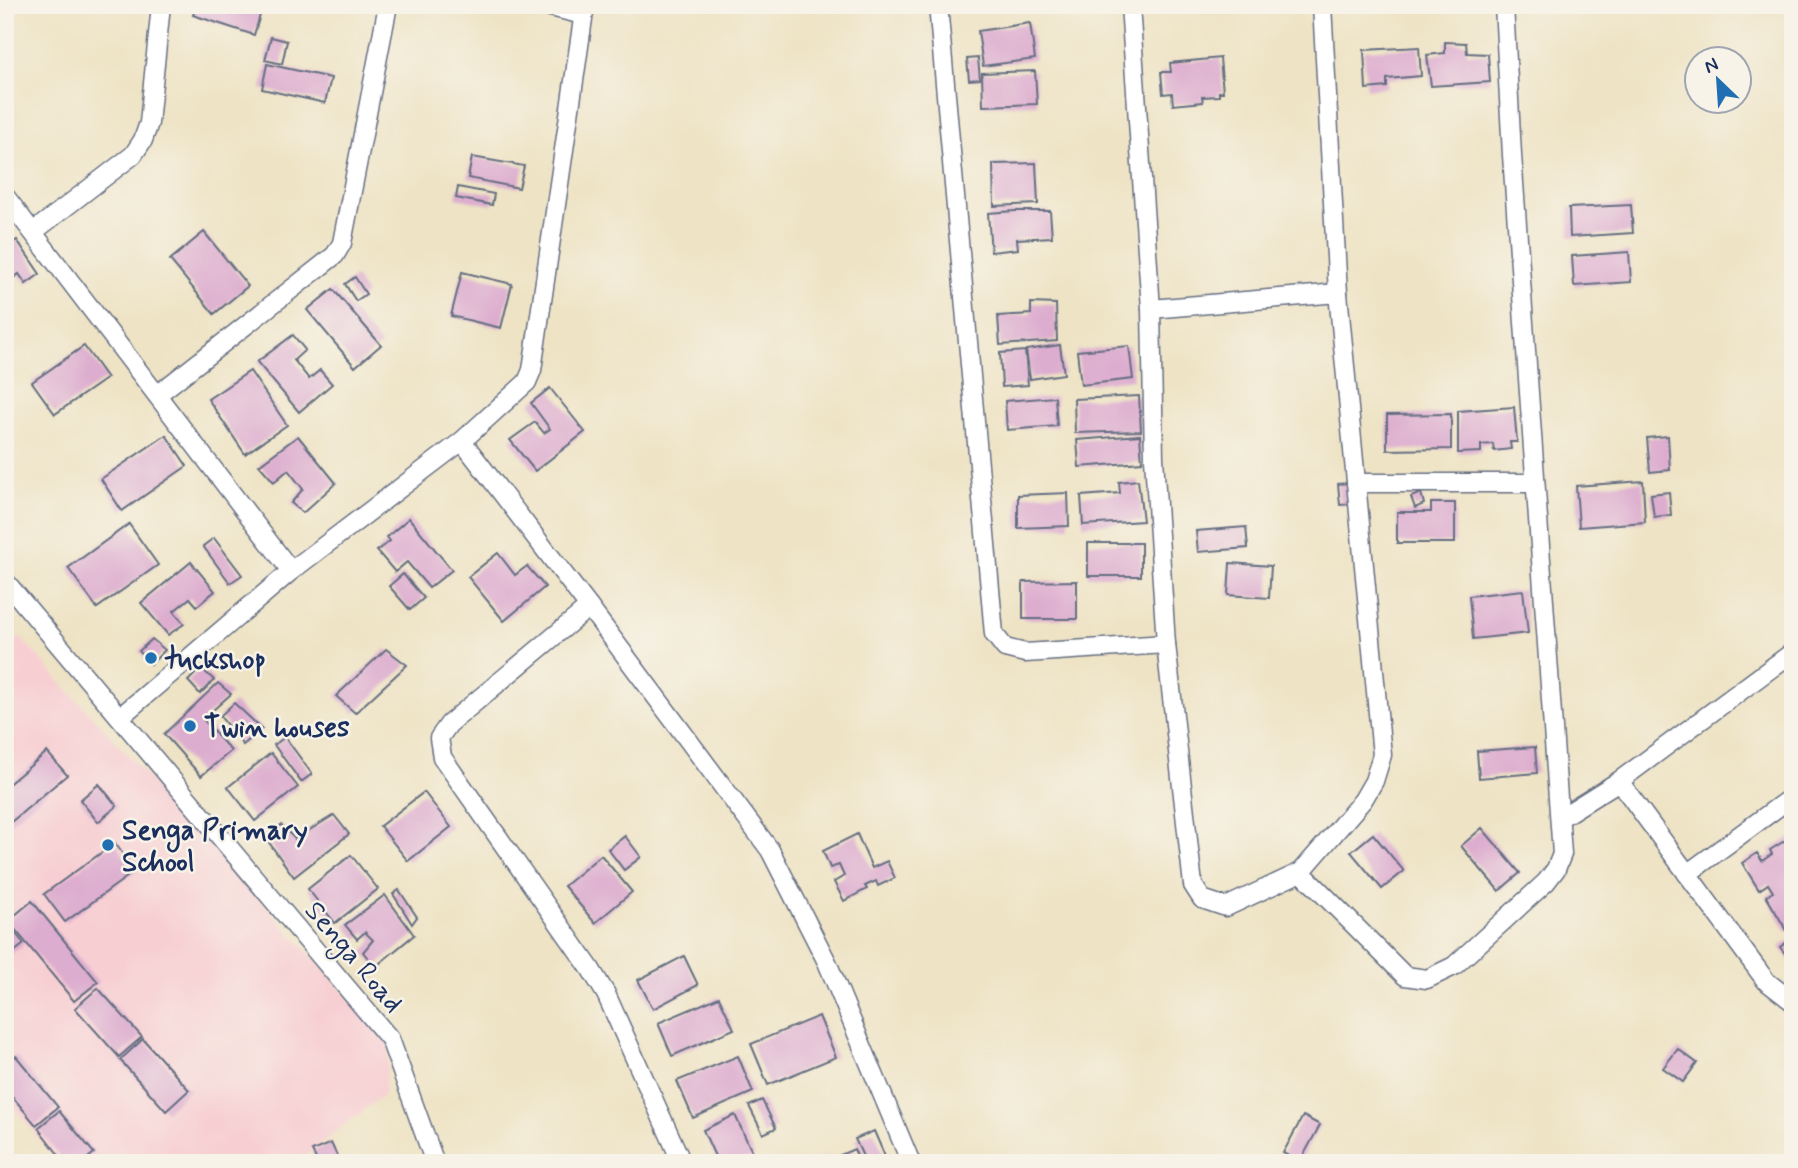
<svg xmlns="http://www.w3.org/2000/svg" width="1798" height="1168" font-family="Mynerve,sans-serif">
<rect width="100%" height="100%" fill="#f7f3e8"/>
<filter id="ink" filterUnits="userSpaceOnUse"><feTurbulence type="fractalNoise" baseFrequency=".0143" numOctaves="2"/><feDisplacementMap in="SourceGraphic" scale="14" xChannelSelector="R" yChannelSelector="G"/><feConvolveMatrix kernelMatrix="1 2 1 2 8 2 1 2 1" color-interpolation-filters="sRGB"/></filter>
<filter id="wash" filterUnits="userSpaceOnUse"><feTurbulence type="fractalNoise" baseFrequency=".00686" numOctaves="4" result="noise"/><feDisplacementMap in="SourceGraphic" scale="28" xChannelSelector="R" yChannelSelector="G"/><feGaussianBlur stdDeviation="1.57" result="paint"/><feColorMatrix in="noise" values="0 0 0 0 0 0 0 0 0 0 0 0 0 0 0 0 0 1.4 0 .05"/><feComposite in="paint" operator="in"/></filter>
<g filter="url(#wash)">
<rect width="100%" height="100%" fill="#eee3c5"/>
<polygon fill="#f7cfd3" points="20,637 390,1042 384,1094 296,1163 58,1163 5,1097 5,649"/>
<g id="blocks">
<g fill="#ddadcf">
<polygon points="196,5 263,5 254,35 193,15"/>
<polygon points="1030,23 1035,59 983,66 978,31"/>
<polygon points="271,37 287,41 282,64 265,60"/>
<polygon points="1445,42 1466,43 1467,53 1488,54 1490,82 1431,86 1427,55 1445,53"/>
<polygon points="1419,47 1421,76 1387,79 1387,87 1366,89 1364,50"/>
<polygon points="978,58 980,79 969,80 967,59"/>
<polygon points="1220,58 1223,92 1219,92 1219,96 1202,97 1203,102 1173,105 1172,93 1163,94 1161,72 1171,72 1170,63"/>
<polygon points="267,64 331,78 325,103 262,89"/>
<polygon points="1035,71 1037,104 983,106 982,73"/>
<polygon points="472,157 524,166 519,188 468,178"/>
<polygon points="1036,163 1038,204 994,206 993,164"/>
<polygon points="458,187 494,194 492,205 456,198"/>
<polygon points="1631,205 1633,233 1570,237 1569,208"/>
<polygon points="1015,211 1050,211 1052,237 1017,239 1018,249 991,252 988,213"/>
<polygon points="204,232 248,286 214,314 170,260"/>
<polygon points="17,240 40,274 26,284 19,274 5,284 5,248"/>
<polygon points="1629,252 1631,282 1574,286 1572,256"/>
<polygon points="462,272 512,284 501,328 451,316"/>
<polygon points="355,277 366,294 356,301 345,284"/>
<polygon points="333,289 381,345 355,367 307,310"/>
<polygon points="1031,303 1056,304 1057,341 1000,345 998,316 1031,314"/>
<polygon points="293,335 305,350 294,360 309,379 320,370 332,384 299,412 257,362"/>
<polygon points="1060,345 1064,374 1030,379 1026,350"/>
<polygon points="84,346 107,378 55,414 32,382"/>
<polygon points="1129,346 1133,379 1081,385 1077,351"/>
<polygon points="1025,351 1028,385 1002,387 1000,353"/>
<polygon points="250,371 287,425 245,454 208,399"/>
<polygon points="550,388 585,432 535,471 510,440 535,422 544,433 550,429 531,403"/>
<polygon points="1139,396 1141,431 1075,433 1074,399"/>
<polygon points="1055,397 1057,426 1007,430 1005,401"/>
<polygon points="1514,407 1517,442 1510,442 1511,449 1494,451 1493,444 1481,445 1481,452 1458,453 1458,411"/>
<polygon points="1451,414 1451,449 1387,450 1387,415"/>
<polygon points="166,435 187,466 122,511 101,479"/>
<polygon points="1140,435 1142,462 1079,467 1077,440"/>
<polygon points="298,436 336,483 303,513 291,503 303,489 288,470 274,482 259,465"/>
<polygon points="1668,436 1670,470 1650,472 1647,438"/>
<polygon points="1138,480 1143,521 1083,525 1081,496 1120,493 1119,482"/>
<polygon points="1643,481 1645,522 1579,527 1576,486"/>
<polygon points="1348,483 1350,504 1340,505 1338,484"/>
<polygon points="1669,492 1671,515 1654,517 1651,494"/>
<polygon points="1068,493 1069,526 1018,528 1018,495"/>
<polygon points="1421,493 1424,504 1415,508 1411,497"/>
<polygon points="1431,503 1455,503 1455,543 1397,543 1397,512 1431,512"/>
<polygon points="409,518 452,570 429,588 407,562 395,572 377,551 390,541 387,537"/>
<polygon points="129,524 158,565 97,608 68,568"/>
<polygon points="1246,527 1248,548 1198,552 1196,531"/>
<polygon points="214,538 242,575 230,583 203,546"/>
<rect x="1088" y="543" width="53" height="33"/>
<polygon points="498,553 515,575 527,566 545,587 504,621 468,577"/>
<polygon points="191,562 215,591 197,606 190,598 174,611 184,624 168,635 141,603"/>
<polygon points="1230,563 1271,566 1269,598 1228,595"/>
<polygon points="403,574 424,598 410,610 389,586"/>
<polygon points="1077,581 1077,619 1023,619 1023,582"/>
<polygon points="1523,590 1528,633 1473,639 1469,596"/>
<polygon points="152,639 165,650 151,664 139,651"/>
<polygon points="386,649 407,665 355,713 336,696"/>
<polygon points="201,668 214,680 200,694 188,681"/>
<polygon points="218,683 231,694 203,719 231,751 201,776 164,734"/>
<polygon points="234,703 262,729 243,745 220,716"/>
<polygon points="285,737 312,774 301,782 274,745"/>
<polygon points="1535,747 1537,773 1479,778 1477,751"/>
<polygon points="47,752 67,775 5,827 5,787"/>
<polygon points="271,753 298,787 255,821 228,787"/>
<polygon points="99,784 117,806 98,822 80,800"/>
<polygon points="424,792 451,827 408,861 380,826"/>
<polygon points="334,815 349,834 294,877 265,837 281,825 295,839"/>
<polygon points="1482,828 1520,873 1499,891 1461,846"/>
<polygon points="857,834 872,868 887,861 895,878 878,886 876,881 865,886 867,889 844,901 834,882 844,876 839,865 830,868 823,851"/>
<polygon points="1373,834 1404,871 1382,889 1351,852"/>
<polygon points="625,836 641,857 624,870 608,849"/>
<polygon points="1789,838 1793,844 1793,901 1789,903 1793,909 1793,927 1787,931 1766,896 1773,892 1768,884 1759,890 1742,863 1757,853 1762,861 1772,854 1770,850"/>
<polygon points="115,843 135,871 65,922 44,894"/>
<polygon points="351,855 378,889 335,923 308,889"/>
<polygon points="601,855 632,892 595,923 564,886"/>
<polygon points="399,890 417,917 412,924 393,894"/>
<polygon points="385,895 414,935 375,967 363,952 373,940 365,932 357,939 345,925"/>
<polygon points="32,901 98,982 74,1001 8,921"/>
<polygon points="5,920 24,944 5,959"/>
<polygon points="1793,938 1793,964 1780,947"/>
<polygon points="684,956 698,985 653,1009 638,980"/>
<polygon points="98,988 142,1037 119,1057 75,1008"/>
<polygon points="719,997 734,1029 672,1056 658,1023"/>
<polygon points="819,1016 836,1057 768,1085 751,1044"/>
<polygon points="143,1039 189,1090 166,1111 120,1060"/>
<polygon points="1678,1049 1697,1063 1683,1082 1663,1068"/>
<polygon points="16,1056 58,1107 36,1125 5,1088 5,1064"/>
<polygon points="738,1056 753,1092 693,1118 677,1081"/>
<polygon points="762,1100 776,1128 763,1134 749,1106"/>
<polygon points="59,1111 94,1153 82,1163 65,1163 38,1128"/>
<polygon points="735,1115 754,1156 740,1163 718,1163 703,1130"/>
<polygon points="1303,1116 1320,1125 1300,1162 1283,1153"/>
<polygon points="874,1131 887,1161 882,1163 866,1163 855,1139"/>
<polygon points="331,1143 338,1158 328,1163 318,1163 312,1151"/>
<polygon points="854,1149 860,1163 811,1163 827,1156 829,1160"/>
</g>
</g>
</g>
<g filter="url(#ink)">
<use href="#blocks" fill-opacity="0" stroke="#656e82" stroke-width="2"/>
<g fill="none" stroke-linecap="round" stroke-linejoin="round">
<defs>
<g id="minor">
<polyline points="543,5 583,15"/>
<polyline points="938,5 994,634 1005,648 1025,653 1166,644"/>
<polyline points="1130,5 1151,309 1154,458 1166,644 1193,885 1202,899 1226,907 1301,872 1363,800 1374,781 1382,755 1338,293 1322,5"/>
<polyline points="5,196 291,571"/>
<polyline points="33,232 133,155 143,140 149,123 161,5"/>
<polyline points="1151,309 1338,293"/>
<polyline points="157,395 335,255 342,243 388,5"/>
<polyline points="462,441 589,607 770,850 827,962 911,1163"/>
<polyline points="1356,483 1535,483"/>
<polyline points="5,581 390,1039 435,1163"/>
<polyline points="589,607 449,724 439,738 442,757 590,968 606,994 682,1163"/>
<polyline points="120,717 291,571 462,441 527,382 532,370 585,5"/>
<polyline points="1619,781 1766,981 1793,1002"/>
<polyline points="1560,818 1619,781 1793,652"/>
<polyline points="1301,872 1405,976 1427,979 1454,966 1546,882 1556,869 1562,854 1512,155 1504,5"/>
<polyline points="1687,874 1793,796"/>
</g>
</defs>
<use href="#minor" stroke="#656e82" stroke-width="21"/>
<use href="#minor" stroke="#fff" stroke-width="18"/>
</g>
</g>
<g fill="#1f6fb2" stroke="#f7f3e8" stroke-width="2.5">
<circle cx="151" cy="658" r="7"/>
<circle cx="190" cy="726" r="7"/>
<circle cx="108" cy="845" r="7"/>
</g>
<g text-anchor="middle" stroke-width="5" stroke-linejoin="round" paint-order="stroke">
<g font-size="28" font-weight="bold" fill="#1b2f5e" stroke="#f7f3e8" text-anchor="start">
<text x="165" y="668">tuckshop</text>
<text x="204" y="736">Twin houses</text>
<text x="122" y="839">Senga Primary<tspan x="122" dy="32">School</tspan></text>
</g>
<g font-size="28" fill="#1b2f5e" stroke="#f7f3e8">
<text transform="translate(355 956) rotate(50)" y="10">Senga Road</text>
</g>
</g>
<rect width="1798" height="1168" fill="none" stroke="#f7f3e8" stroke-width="28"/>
<g transform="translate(1718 80) rotate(335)"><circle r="33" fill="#f7f3e8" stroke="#9fa5b1" stroke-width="2"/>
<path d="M0-5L12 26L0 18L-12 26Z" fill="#1f6fb2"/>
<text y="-10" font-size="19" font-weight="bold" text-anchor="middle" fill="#1b2f5e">N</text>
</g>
</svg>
